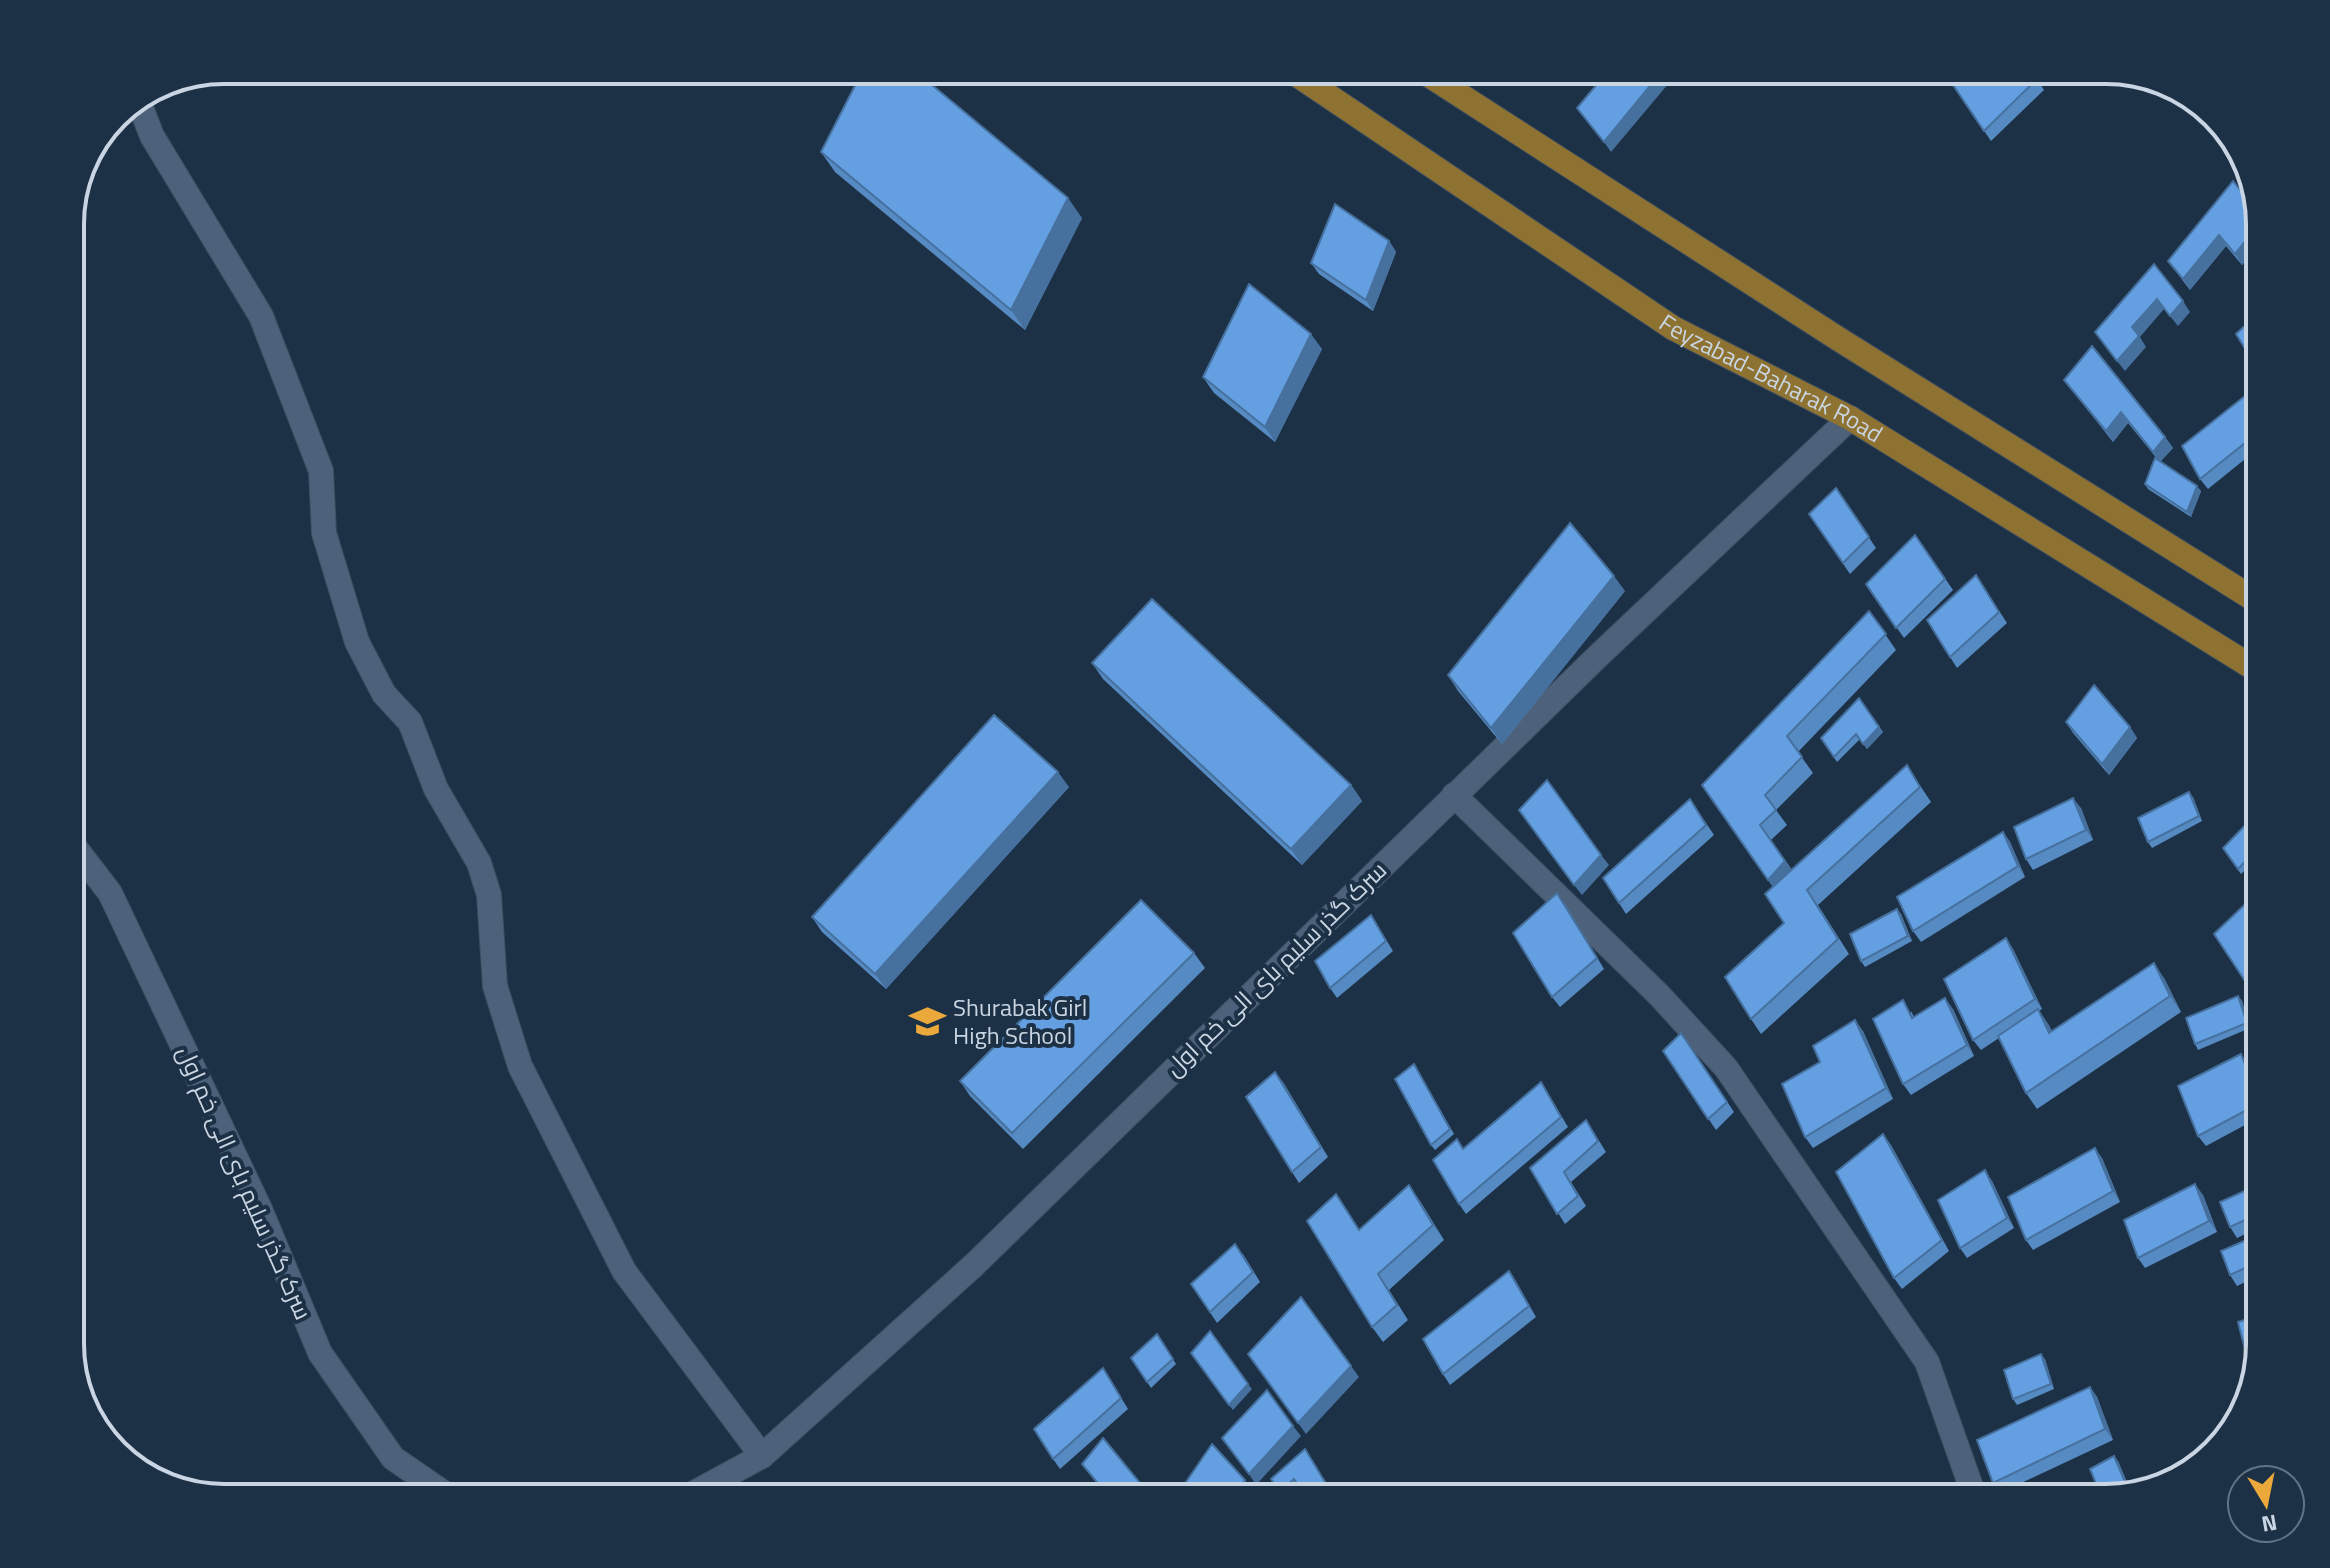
<svg xmlns="http://www.w3.org/2000/svg" width="2330" height="1568" font-family="'Titillium Web',Cairo,sans-serif">
<rect width="100%" height="100%" fill="#1d3146"/>
<g fill="none" stroke-linecap="round" stroke-linejoin="round">
<defs>
<g id="minor">
<polyline points="138,100 152,136 261,316 321,471 324,533 357,642 384,694 410,722 436,789 479,863 489,895 495,986 520,1066 624,1271 762,1456"/>
<polyline points="1454,795 1659,995 1726,1068 1927,1362 1975,1498"/>
</g>
<g id="tertiary">
<polyline points="70,841 110,893 260,1209 320,1353 393,1458 451,1498"/>
<polyline points="685,1498 762,1456 974,1265 1597,657 1850,418"/>
</g>
<g id="primary">
<path id="s1" d="M 1290,70 L 1673,328 L 1850,418 L 2260,672"/>
<polyline points="1421,70 1837,338 2260,603"/>
</g>
</defs>
<use href="#minor" stroke="#3d4d5f" stroke-width="26"/>
<use href="#tertiary" stroke="#3d4d5f" stroke-width="26"/>
<use href="#primary" stroke="#3d4d5f" stroke-width="26"/>
<use href="#minor" stroke="#4d627a" stroke-width="24"/>
<use href="#tertiary" stroke="#4d627a" stroke-width="24"/>
<use href="#primary" stroke="#8e7231" stroke-width="24"/>
</g>
<g fill="#568ac2">
<polygon points="1943,70 2031,70 2044,90 1991,141"/>
<polygon points="821,152 1082,218 1025,330 835,172"/>
<polygon points="2260,224 2260,242 2242,265 2226,246 2190,290 2168,261"/>
<polygon points="1389,241 1396,252 1373,311 1319,274 1311,263"/>
<polygon points="1322,349 1275,442 1214,393 1203,377"/>
<polygon points="2064,380 2165,437 2173,448 2160,462 2201,491 2191,517 2148,489 2145,484 2159,461 2128,423 2113,442"/>
<polygon points="2260,384 2260,447 2208,489 2200,479"/>
<polygon points="1836,488 1876,548 1850,574 1809,514"/>
<polygon points="1915,535 1953,590 1904,638 1866,584"/>
<polygon points="1983,586 2007,623 1957,668 1950,657"/>
<polygon points="1625,591 1502,744 1458,691 1448,675"/>
<polygon points="1869,611 1896,650 1798,752 1813,773 1776,810 1787,825 1771,840 1792,870 1917,781 1931,802 1818,905 1849,954 1761,1034 1751,1019 1784,923 1773,887 1702,785"/>
<polygon points="1092,663 1351,785 1362,801 1302,865 1103,679"/>
<polygon points="1859,698 1883,732 1867,749 1860,739 1837,762 1821,738"/>
<polygon points="2066,722 2130,727 2137,738 2109,775 2073,733"/>
<polygon points="1069,787 886,989 822,932 812,917"/>
<polygon points="2193,797 2202,821 2152,848 2148,842"/>
<polygon points="1690,799 1714,835 1626,914 1619,903"/>
<polygon points="2081,808 2093,840 2033,870 2026,859"/>
<polygon points="2260,810 2260,855 2241,874 2223,848"/>
<polygon points="2003,832 2010,842 2025,877 1921,942 1913,931"/>
<polygon points="2260,890 2260,1003 2255,996"/>
<polygon points="1565,904 1604,969 1560,1007 1552,997"/>
<polygon points="1897,909 1901,914 1912,941 1865,967 1861,961"/>
<polygon points="1371,915 1393,951 1337,998 1330,988"/>
<polygon points="2006,938 2013,949 2042,1009 2039,1011 2052,1031 2164,978 2181,1012 2037,1109 2026,1093 1999,1038 1981,1050 1973,1040"/>
<polygon points="1194,953 1205,968 1023,1149 970,1096 960,1081"/>
<polygon points="2238,996 2242,1001 2250,1028 2198,1050 2195,1044"/>
<polygon points="1953,1009 1974,1056 1911,1095 1903,1084 1911,1011 1914,1017"/>
<polygon points="1863,1031 1893,1099 1813,1148 1805,1137 1820,1062"/>
<polygon points="1681,1033 1734,1112 1716,1130 1663,1051"/>
<polygon points="1414,1064 1454,1134 1435,1150 1431,1145"/>
<polygon points="2248,1064 2260,1094 2260,1117 2206,1146 2198,1136"/>
<polygon points="1283,1082 1328,1157 1299,1183 1292,1172"/>
<polygon points="1541,1082 1568,1127 1466,1214 1459,1204 1464,1148"/>
<polygon points="1593,1131 1606,1152 1571,1182 1586,1206 1565,1224 1530,1168"/>
<polygon points="1883,1134 1891,1145 1949,1251 1902,1289 1894,1278"/>
<polygon points="2102,1158 2120,1202 2033,1250 2026,1240"/>
<polygon points="1992,1181 2014,1228 1967,1258 1960,1248"/>
<polygon points="2260,1184 2260,1227 2237,1238 2230,1227"/>
<polygon points="2203,1195 2217,1232 2145,1268 2138,1258"/>
<polygon points="1420,1201 1444,1240 1389,1290 1408,1320 1383,1342 1372,1327 1347,1210 1359,1230"/>
<polygon points="2260,1234 2260,1275 2237,1286 2230,1275"/>
<polygon points="1243,1254 1260,1282 1217,1323 1191,1284"/>
<polygon points="1509,1271 1536,1317 1450,1385 1443,1374"/>
<polygon points="1157,1334 1176,1364 1151,1388 1131,1358"/>
<polygon points="2045,1359 2054,1389 2017,1405 2013,1399"/>
<polygon points="1103,1368 1128,1409 1060,1469 1053,1459"/>
<polygon points="2090,1387 2097,1397 2113,1440 2000,1493 1993,1483"/>
<polygon points="1305,1449 1329,1488 1317,1498 1306,1498 1298,1485 1283,1498 1271,1479"/>
<polygon points="2118,1461 2131,1492 2106,1498"/>
</g>
<g fill="#46709e">
<polygon points="1663,70 1669,70 1674,77 1611,152 1604,142"/>
<polygon points="1068,198 1082,218 1025,330 1011,310"/>
<polygon points="2260,223 2260,242 2242,265 2235,254"/>
<polygon points="2219,235 2226,246 2190,290 2183,279"/>
<polygon points="1389,241 1396,252 1373,311 1366,300"/>
<polygon points="2157,299 2164,309 2140,337 2146,347 2125,371 2117,361 2132,327"/>
<polygon points="2183,301 2190,312 2178,326 2170,316"/>
<polygon points="1311,334 1322,349 1275,442 1265,427"/>
<polygon points="2121,412 2128,423 2113,442 2106,431"/>
<polygon points="2165,437 2173,448 2160,462 2153,452"/>
<polygon points="2197,486 2201,491 2191,517 2187,512"/>
<polygon points="1614,576 1625,591 1502,744 1491,728"/>
<polygon points="1879,727 1883,732 1867,749 1863,744"/>
<polygon points="2130,727 2137,738 2109,775 2102,764"/>
<polygon points="1058,772 1069,787 886,989 875,974"/>
<polygon points="1351,785 1362,801 1302,865 1291,849"/>
<polygon points="2189,792 2193,797 2202,821 2199,816"/>
<polygon points="2073,798 2081,808 2093,840 2086,830"/>
<polygon points="2003,832 2010,842 2025,877 2018,866"/>
<polygon points="1601,855 1609,865 1582,895 1574,885"/>
<polygon points="1785,861 1796,876 1779,895 1768,880"/>
<polygon points="1557,893 1565,904 1604,969 1597,958"/>
<polygon points="1897,909 1901,914 1912,941 1908,936"/>
<polygon points="2006,938 2013,949 2042,1009 2035,999"/>
<polygon points="2154,963 2164,978 2181,1012 2170,996"/>
<polygon points="2238,996 2242,1001 2250,1028 2247,1023"/>
<polygon points="1945,998 1953,1009 1974,1056 1967,1045"/>
<polygon points="2038,1009 2049,1025 2060,1049 2049,1033"/>
<polygon points="1855,1020 1863,1031 1893,1099 1886,1088"/>
<polygon points="2241,1054 2248,1064 2260,1094 2260,1102"/>
<polygon points="1275,1072 1283,1082 1328,1157 1321,1147"/>
<polygon points="1883,1134 1891,1145 1949,1251 1942,1240"/>
<polygon points="2095,1148 2102,1158 2120,1202 2113,1191"/>
<polygon points="1985,1170 1992,1181 2014,1228 2007,1218"/>
<polygon points="2195,1184 2203,1195 2217,1232 2209,1221"/>
<polygon points="1409,1185 1420,1201 1444,1240 1433,1225"/>
<polygon points="1509,1271 1516,1281 1536,1317 1529,1306"/>
<polygon points="2041,1354 2045,1359 2054,1389 2051,1384"/>
<polygon points="1351,1366 1359,1377 1306,1434 1298,1423"/>
<polygon points="1248,1384 1252,1389 1233,1410 1229,1405"/>
<polygon points="2090,1387 2097,1397 2113,1440 2105,1429"/>
<polygon points="1293,1426 1301,1436 1256,1485 1249,1474"/>
<polygon points="2114,1456 2118,1461 2131,1492 2128,1489"/>
<polygon points="1245,1480 1252,1490 1247,1498 1232,1498"/>
<polygon points="1140,1483 1147,1494 1144,1498 1128,1498"/>
</g>
<g fill="#64a0e1" stroke="#46709e" stroke-width="2">
<polygon points="863,70 914,70 1068,198 1011,310 821,152"/>
<polygon points="1609,70 1611,70 1620,82 1631,70 1663,70 1604,142 1577,108"/>
<polygon points="1943,70 2030,70 2037,79 1984,131"/>
<polygon points="2233,181 2256,210 2260,223 2235,254 2219,235 2183,279 2168,261"/>
<polygon points="1335,204 1389,241 1366,300 1311,263"/>
<polygon points="2154,264 2183,301 2170,316 2157,299 2132,327 2139,336 2117,361 2095,332"/>
<polygon points="1249,284 1311,334 1265,427 1203,377"/>
<polygon points="2260,312 2260,370 2259,371 2236,334"/>
<polygon points="2092,346 2165,437 2153,452 2121,412 2106,431 2064,380"/>
<polygon points="2260,384 2260,431 2200,479 2182,446"/>
<polygon points="2155,458 2197,486 2187,512 2145,484"/>
<polygon points="1836,488 1869,537 1843,563 1809,514"/>
<polygon points="1570,523 1614,576 1491,728 1448,675"/>
<polygon points="1915,535 1945,579 1896,628 1866,584"/>
<polygon points="1976,575 1999,612 1950,657 1927,620"/>
<polygon points="1152,599 1351,785 1291,849 1092,663"/>
<polygon points="1869,611 1886,634 1787,736 1802,757 1765,795 1776,810 1760,825 1785,861 1768,880 1702,785"/>
<polygon points="2094,685 2130,727 2102,764 2066,722"/>
<polygon points="1859,698 1879,727 1863,744 1856,734 1834,757 1821,738"/>
<polygon points="994,715 1058,772 875,974 812,917"/>
<polygon points="1907,765 1920,787 1807,890 1838,939 1751,1019 1725,977 1784,923 1765,894"/>
<polygon points="1547,780 1601,855 1574,885 1519,810"/>
<polygon points="2189,792 2199,816 2148,842 2138,818"/>
<polygon points="2073,798 2086,830 2026,859 2014,827"/>
<polygon points="1690,799 1706,825 1619,903 1603,878"/>
<polygon points="2260,810 2260,846 2238,869 2223,848"/>
<polygon points="2003,832 2018,866 1913,931 1897,897"/>
<polygon points="2260,890 2260,991 2255,996 2214,934"/>
<polygon points="1557,893 1597,958 1552,997 1513,933"/>
<polygon points="1141,900 1194,953 1012,1133 960,1081"/>
<polygon points="1897,909 1908,936 1861,961 1850,934"/>
<polygon points="1371,915 1386,941 1330,988 1315,961"/>
<polygon points="2006,938 2035,999 1973,1040 1944,979"/>
<polygon points="2154,963 2170,996 2026,1093 1998,1036 2038,1009 2049,1033"/>
<polygon points="2238,996 2247,1023 2195,1044 2186,1018"/>
<polygon points="1945,998 1967,1045 1903,1084 1873,1019 1903,1000 1912,1018"/>
<polygon points="1855,1020 1886,1088 1805,1137 1782,1084 1820,1062 1813,1046"/>
<polygon points="1681,1033 1727,1102 1708,1119 1663,1051"/>
<polygon points="2241,1054 2260,1103 2198,1136 2178,1086"/>
<polygon points="1414,1064 1450,1129 1431,1145 1395,1079"/>
<polygon points="1275,1072 1321,1147 1292,1172 1246,1097"/>
<polygon points="1541,1082 1561,1117 1459,1204 1433,1160 1457,1139 1463,1149"/>
<polygon points="1586,1120 1598,1141 1564,1172 1578,1196 1557,1214 1530,1168"/>
<polygon points="1883,1134 1942,1240 1894,1278 1836,1172"/>
<polygon points="2095,1148 2113,1191 2026,1240 2008,1197"/>
<polygon points="1985,1170 2007,1218 1960,1248 1938,1200"/>
<polygon points="2195,1184 2209,1221 2138,1258 2124,1220"/>
<polygon points="2260,1184 2260,1213 2230,1227 2220,1202"/>
<polygon points="1409,1185 1433,1225 1378,1274 1397,1305 1372,1327 1307,1221 1336,1194 1359,1230"/>
<polygon points="2260,1234 2260,1261 2230,1275 2221,1251"/>
<polygon points="1235,1244 1253,1272 1210,1312 1191,1284"/>
<polygon points="1509,1271 1529,1306 1443,1374 1423,1339"/>
<polygon points="1301,1297 1351,1366 1298,1423 1248,1354"/>
<polygon points="2258,1316 2260,1322 2260,1344 2251,1373 2238,1322"/>
<polygon points="1210,1331 1248,1384 1229,1405 1191,1353"/>
<polygon points="1157,1334 1173,1359 1147,1382 1131,1358"/>
<polygon points="2041,1354 2051,1384 2013,1399 2004,1370"/>
<polygon points="1103,1368 1121,1398 1053,1459 1034,1429"/>
<polygon points="2090,1387 2105,1429 1993,1483 1977,1440"/>
<polygon points="1267,1390 1293,1426 1249,1474 1222,1438"/>
<polygon points="1103,1438 1140,1483 1128,1498 1110,1498 1082,1464"/>
<polygon points="1212,1444 1245,1480 1232,1498 1175,1498"/>
<polygon points="1305,1449 1325,1482 1307,1498 1306,1498 1294,1479 1280,1492 1271,1479"/>
<polygon points="2114,1456 2128,1489 2115,1496 2102,1498 2090,1469"/>
<polygon points="1046,1484 1054,1498 1029,1498"/>
<polygon points="944,1489 950,1498 936,1498"/>
<polygon points="873,1490 878,1498 863,1498"/>
<polygon points="1252,1490 1258,1498 1245,1498"/>
</g>
<defs>
<symbol id="school-bare" viewBox="-9 -9 18 18"><path d="M0-5L7-2L0 1L-7-2ZM-4 1L0 2.5L4 1V4Q0 6-4 4Z" fill="#eca93b" stroke="#1d3146" stroke-width="2.5" paint-order="stroke"/></symbol>
</defs>
<g fill-rule="evenodd">
<use href="#school-bare" x="902" y="996" width="51" height="51"/>
</g>
<g text-anchor="middle" stroke-width="8" stroke-linejoin="round" paint-order="stroke">
<g font-size="24" fill="#c9d5e2" stroke="#1d3146">
<text dy="8" stroke="none"><textPath href="#s1" startOffset="572">Feyzabad-Baharak Road</textPath></text>
<text transform="translate(1276 969) rotate(-44)" y="8">سرک گذر سلیم بای الی خم اول</text>
<text transform="translate(244 1183) rotate(66)" y="8">سرک گذر سلیم بای الی خم اول</text>
</g>
<g font-size="24" fill="#c9d5e2" stroke="#1d3146" text-anchor="start">
<text x="953" y="1016">Shurabak Girl<tspan x="953" dy="28">High School</tspan></text>
</g>
</g>
<path d="M0 0H2330V1568H0ZM224 84H2106A140 140 0 0 1 2246 224V1344A140 140 0 0 1 2106 1484H224A140 140 0 0 1 84 1344V224A140 140 0 0 1 224 84Z" fill="#1d3146" fill-rule="evenodd"/>
<path fill="none" stroke="#c9d5e2" stroke-width="4" d="M224 84H2106A140 140 0 0 1 2246 224V1344A140 140 0 0 1 2106 1484H224A140 140 0 0 1 84 1344V224A140 140 0 0 1 224 84Z"/>
<g transform="translate(2266 1504) rotate(170)"><circle r="38" fill="#1d3146" stroke="#627384" stroke-width="2"/>
<path d="M0-6L14 30L0 20L-14 30Z" fill="#eca93b"/>
<text y="-12" font-size="22" font-weight="bold" text-anchor="middle" fill="#c9d5e2">N</text>
</g>
</svg>
